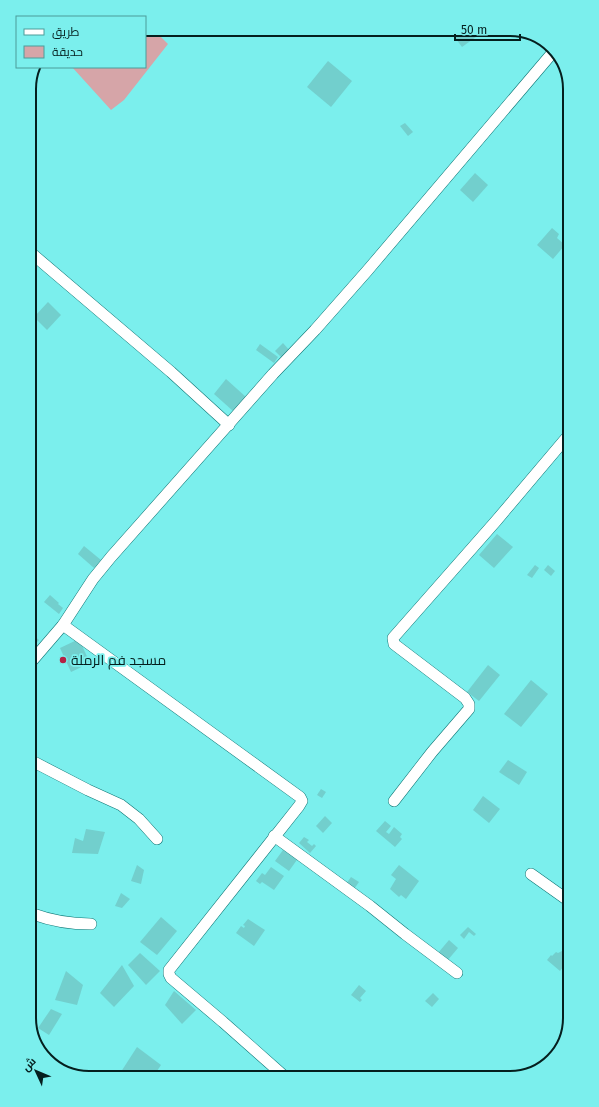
<svg xmlns="http://www.w3.org/2000/svg" width="599" height="1107" font-family="'Fira Sans',Cairo,sans-serif">
<rect width="100%" height="100%" fill="#7befed"/>
<polygon fill="#d6a5a8" points="145,29 153,29 168,44 124,100 111,110 72,67 145,67"/>
<g fill="#72cfcd">
<polygon points="462,29 471,29 476,37 462,47 453,35"/>
<polygon points="328,61 352,81 331,107 307,87"/>
<polygon points="405,123 413,132 408,136 400,126"/>
<polygon points="475,173 488,185 473,202 460,190"/>
<polygon points="552,228 559,234 557,238 565,245 553,259 537,245"/>
<polygon points="48,302 61,315 47,330 34,317"/>
<polygon points="283,343 290,351 283,359 275,351"/>
<polygon points="260,344 278,357 274,363 256,350"/>
<polygon points="226,379 246,397 233,411 214,394"/>
<polygon points="497,534 513,547 494,568 479,555"/>
<polygon points="84,546 101,560 94,568 78,554"/>
<polygon points="535,565 539,568 532,578 527,575"/>
<polygon points="548,565 555,571 551,576 544,570"/>
<polygon points="50,595 59,603 58,604 63,608 59,614 44,602"/>
<polygon points="32,634 39,640 32,648"/>
<polygon points="79,639 90,663 71,672 60,648"/>
<polygon points="488,665 500,675 479,701 467,692"/>
<polygon points="531,680 548,694 521,727 504,714"/>
<polygon points="508,760 527,772 519,785 499,772"/>
<polygon points="321,789 326,792 322,798 317,795"/>
<polygon points="483,796 500,809 489,823 473,810"/>
<polygon points="325,816 332,823 323,833 316,826"/>
<polygon points="385,821 391,826 386,832 389,834 394,827 402,834 400,837 402,839 395,847 376,831"/>
<polygon points="86,829 105,832 98,854 72,853 75,838 83,841"/>
<polygon points="304,837 309,840 307,842 312,846 314,844 316,846 310,853 299,843"/>
<polygon points="283,850 289,854 291,851 299,857 289,871 275,861"/>
<polygon points="137,865 144,870 141,884 131,881"/>
<polygon points="399,865 419,881 406,899 401,895 399,897 390,889 396,879 391,875"/>
<polygon points="271,867 284,876 274,890 262,882 260,884 256,881 262,873 265,875"/>
<polygon points="351,877 359,882 354,889 346,884"/>
<polygon points="121,893 130,899 122,908 115,906"/>
<polygon points="161,917 177,931 157,955 140,942"/>
<polygon points="248,919 265,930 254,946 236,933 241,926 244,928 245,926 243,925"/>
<polygon points="468,927 476,934 474,936 469,932 464,939 460,935"/>
<polygon points="449,940 458,948 447,961 438,953"/>
<polygon points="562,951 566,954 567,962 560,971 547,960 551,955 552,956 556,952 558,953"/>
<polygon points="140,953 160,971 146,985 128,965"/>
<polygon points="122,965 134,986 114,1007 100,993"/>
<polygon points="66,971 83,985 77,1005 55,1000"/>
<polygon points="359,985 366,991 360,998 362,1000 360,1002 351,995"/>
<polygon points="174,991 196,1010 182,1024 165,1005"/>
<polygon points="433,993 439,999 432,1007 425,1001"/>
<polygon points="51,1009 62,1014 49,1035 38,1028"/>
<polygon points="137,1047 161,1065 153,1077 117,1078"/>
</g>
<g fill="none" stroke-linecap="round" stroke-linejoin="round">
<defs>
<g id="minor">
<polyline points="30,252 171,372 229,425"/>
<polyline points="63,625 300,797 302,801 299,806 169,970 169,974 171,978 223,1022 284,1076"/>
<polyline points="32,661 63,625 93,579 111,557 273,374 315,330 367,271 554,51"/>
<polyline points="32,761 88,790 121,805 139,819 157,839"/>
<polyline points="394,801 432,752 469,709 469,704 465,698 394,644 393,638 496,521 567,437"/>
<polyline points="274,836 370,906 405,934 457,973"/>
<polyline points="531,874 569,901"/>
<path d="M 33,914 C 52,921 70,924 91,924"/>
</g>
</defs>
<use href="#minor" stroke="#0d7675" stroke-width="12"/>
<use href="#minor" stroke="#fff" stroke-width="11"/>
</g>
<circle fill="#b42245" stroke="#7befed" stroke-width="1.5" cx="63" cy="660" r="4"/>
<g text-anchor="middle" stroke-width="3.5" stroke-linejoin="round" paint-order="stroke">
<g font-size="14" fill="#051f1e" stroke="#7befed" text-anchor="start">
<text x="71" y="665">مسجد فم الرملة</text>
</g>
</g>
<path d="M0 0H599V1107H0ZM89 36H510A53 53 0 0 1 563 89V1018A53 53 0 0 1 510 1071H89A53 53 0 0 1 36 1018V89A53 53 0 0 1 89 36Z" fill="#7befed" fill-rule="evenodd"/>
<path fill="none" stroke="#051f1e" stroke-width="2" d="M89 36H510A53 53 0 0 1 563 89V1018A53 53 0 0 1 510 1071H89A53 53 0 0 1 36 1018V89A53 53 0 0 1 89 36Z"/>
<rect x="16" y="16" width="130" height="52" fill="#7befed" stroke="#4c9c9a"/>
<rect x="24" y="29" width="20" height="6" fill="#ffffff" stroke="#4c9c9a"/>
<text x="52" y="36" font-size="12" fill="#051f1e">طريق</text>
<rect x="24" y="46" width="20" height="12" fill="#d6a5a8" stroke="#4c9c9a"/>
<text x="52" y="56" font-size="12" fill="#051f1e">حديقة</text>
<g transform="translate(36 1071) rotate(314)" stroke="#7befed" stroke-width="3" paint-order="stroke">
<path d="M0-3L7 15L0 10L-7 15Z" fill="#051f1e"/>
<text y="-6" font-size="11" font-weight="bold" text-anchor="middle" fill="#051f1e">ش</text>
</g>
<path d="M455 34v6h65v-6" fill="none" stroke="#051f1e" stroke-width="2"/>
<text x="461" y="34" font-size="12" fill="#051f1e" stroke="#7befed" stroke-width="3" paint-order="stroke">50 m</text>
</svg>
